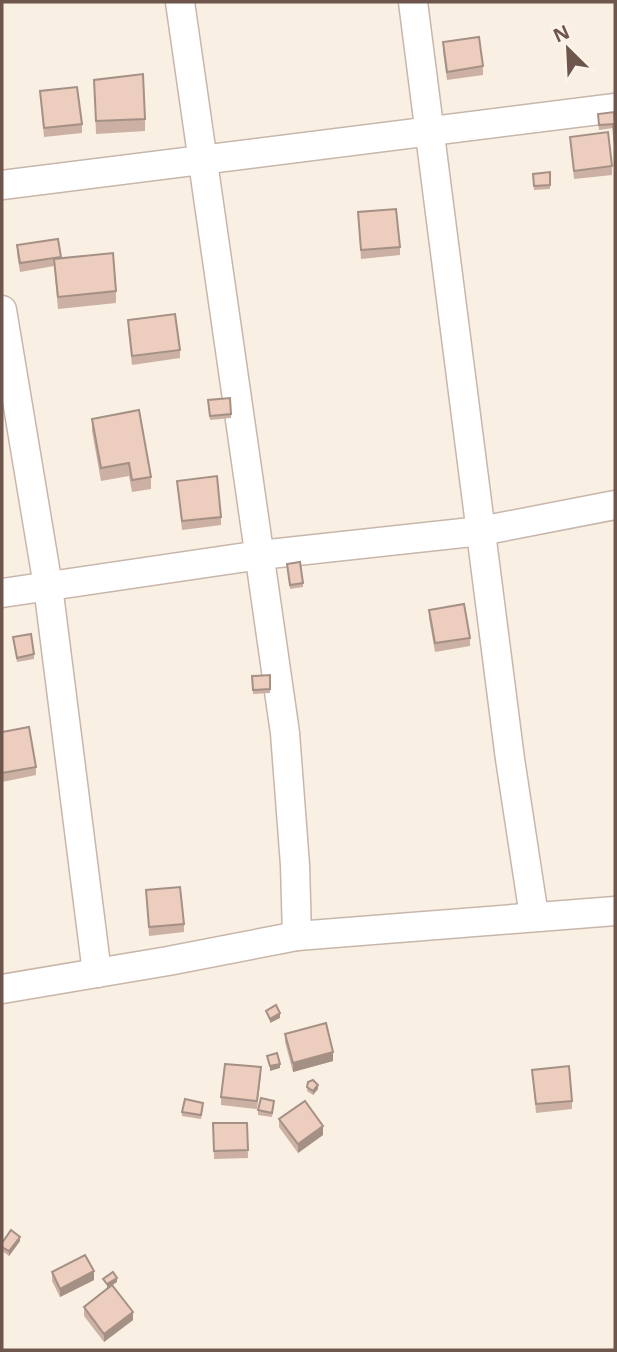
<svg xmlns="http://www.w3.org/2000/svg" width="617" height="1352" font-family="'Open Sans',sans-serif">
<rect width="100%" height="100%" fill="#f9efe3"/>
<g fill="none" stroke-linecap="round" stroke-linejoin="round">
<defs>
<g id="minor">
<polyline points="180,2 285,733 295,865 297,936"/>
<polyline points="413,2 510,759 534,916"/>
<polyline points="2,185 615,108"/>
<polyline points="2,310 48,586 97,973"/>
<polyline points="2,593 260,555 481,531 615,505"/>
<polyline points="2,989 168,961 297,936 615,911"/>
</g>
</defs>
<use href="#minor" stroke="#c9b6ab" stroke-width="31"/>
<use href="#minor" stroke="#fff" stroke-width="28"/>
</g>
<g fill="#cbb0a3">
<polygon points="443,42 483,66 483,75 447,80 443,51"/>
<polygon points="94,80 145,119 145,131 96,134"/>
<polygon points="40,91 82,124 82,133 44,137"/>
<polygon points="598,118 615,124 615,156 613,128 599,130"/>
<polygon points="570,137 612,166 612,175 574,179"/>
<polygon points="550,172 550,189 534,190 533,174"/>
<polygon points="358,212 400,247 400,255 361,259"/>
<polygon points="58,239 61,258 116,291 116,303 58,309 54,266 20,272 17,254 17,245"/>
<polygon points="128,320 180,350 180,358 132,365 128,329"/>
<polygon points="208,405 231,414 231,418 210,420"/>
<polygon points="92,419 151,477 151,489 132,492 129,476 101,481 92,431"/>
<polygon points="177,481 221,517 221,525 182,530"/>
<polygon points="287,564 303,583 303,587 290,589"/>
<polygon points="429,610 470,638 470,646 435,652 429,618"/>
<polygon points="13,637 34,654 34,659 17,662"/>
<polygon points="270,675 270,693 253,694 252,676"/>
<polygon points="2,732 36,767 36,775 2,782"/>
<polygon points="146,890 184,924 184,932 149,936"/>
<polygon points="285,1034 333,1061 293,1072 285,1042"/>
<polygon points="532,1070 572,1101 572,1109 536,1113"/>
<polygon points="261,1076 257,1109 221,1105 221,1097"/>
<polygon points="307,1087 318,1089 313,1095 307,1091"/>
<polygon points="274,1105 272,1117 258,1115 258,1110"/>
<polygon points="203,1107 201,1119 182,1116 182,1112"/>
<polygon points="279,1119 323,1135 298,1153 279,1127"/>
<polygon points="213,1123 247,1123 248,1158 214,1159"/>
<polygon points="20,1241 9,1256 2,1251 2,1243"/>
<polygon points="52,1272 94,1280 60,1297 52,1281"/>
<polygon points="84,1307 133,1320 104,1342 84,1316"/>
</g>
<g fill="#a59085">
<polygon points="280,1013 280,1018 270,1023 270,1019"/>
<polygon points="333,1052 333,1061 293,1072 293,1063"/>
<polygon points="280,1064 280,1068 270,1071 270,1066"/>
<polygon points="318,1085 318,1089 313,1095 313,1091"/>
<polygon points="323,1126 323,1135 298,1153 298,1144"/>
<polygon points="20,1237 20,1241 9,1256 9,1251"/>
<polygon points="94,1271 94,1280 60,1297 60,1289"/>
<polygon points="117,1278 117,1282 107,1289 107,1284"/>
<polygon points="133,1312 133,1320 104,1342 104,1334"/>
</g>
<g fill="#eccdbe" stroke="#a59085" stroke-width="2">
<polygon points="479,37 483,66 447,72 443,42"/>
<polygon points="143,74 145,119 96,121 94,80"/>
<polygon points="77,87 82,124 44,128 40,91"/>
<polygon points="614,112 615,124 599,125 598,114"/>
<polygon points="613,124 615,124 615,147"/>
<polygon points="608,132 612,166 574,171 570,137"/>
<polygon points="550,172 550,185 534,186 533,174"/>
<polygon points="396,209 400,247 361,250 358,212"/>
<polygon points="58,239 61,257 20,263 17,245"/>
<polygon points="113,253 116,291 58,297 54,259"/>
<polygon points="175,314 180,350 132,356 128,320"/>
<polygon points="230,398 231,414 210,416 208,400"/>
<polygon points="139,410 151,477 132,480 129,463 101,468 92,419"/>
<polygon points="217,476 221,517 182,521 177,481"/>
<polygon points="300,562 303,583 290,585 287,564"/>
<polygon points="464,604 470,638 435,643 429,610"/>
<polygon points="31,634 34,654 17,658 13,637"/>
<polygon points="270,675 270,689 253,690 252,676"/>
<polygon points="29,727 36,767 2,773 2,732"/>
<polygon points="180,887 184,924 149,927 146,890"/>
<polygon points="276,1005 280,1013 270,1019 266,1011"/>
<polygon points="326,1023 333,1052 293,1063 285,1034"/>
<polygon points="277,1053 280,1064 270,1066 267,1056"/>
<polygon points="225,1064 261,1067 257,1101 221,1097"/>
<polygon points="569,1066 572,1101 536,1104 532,1070"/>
<polygon points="313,1080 318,1085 313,1091 307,1087 308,1082"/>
<polygon points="261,1098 274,1101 272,1113 258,1110"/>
<polygon points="185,1099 203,1103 201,1115 182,1112"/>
<polygon points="305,1101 323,1126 298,1144 279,1119"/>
<polygon points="213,1123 247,1123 248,1150 214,1151"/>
<polygon points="11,1230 20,1237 9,1251 2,1247 2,1243"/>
<polygon points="85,1255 94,1271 60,1289 52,1272"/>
<polygon points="113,1272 117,1278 107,1284 103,1279"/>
<polygon points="112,1285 133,1312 104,1334 84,1307"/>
</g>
<rect width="617" height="1352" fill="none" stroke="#6e564c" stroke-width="7"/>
<g transform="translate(568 49) rotate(336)" stroke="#fdf3e9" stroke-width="5" paint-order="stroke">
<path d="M0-5L12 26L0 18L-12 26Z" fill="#6e564c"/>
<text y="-10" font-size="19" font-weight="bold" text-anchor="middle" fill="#6e564c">N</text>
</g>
</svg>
